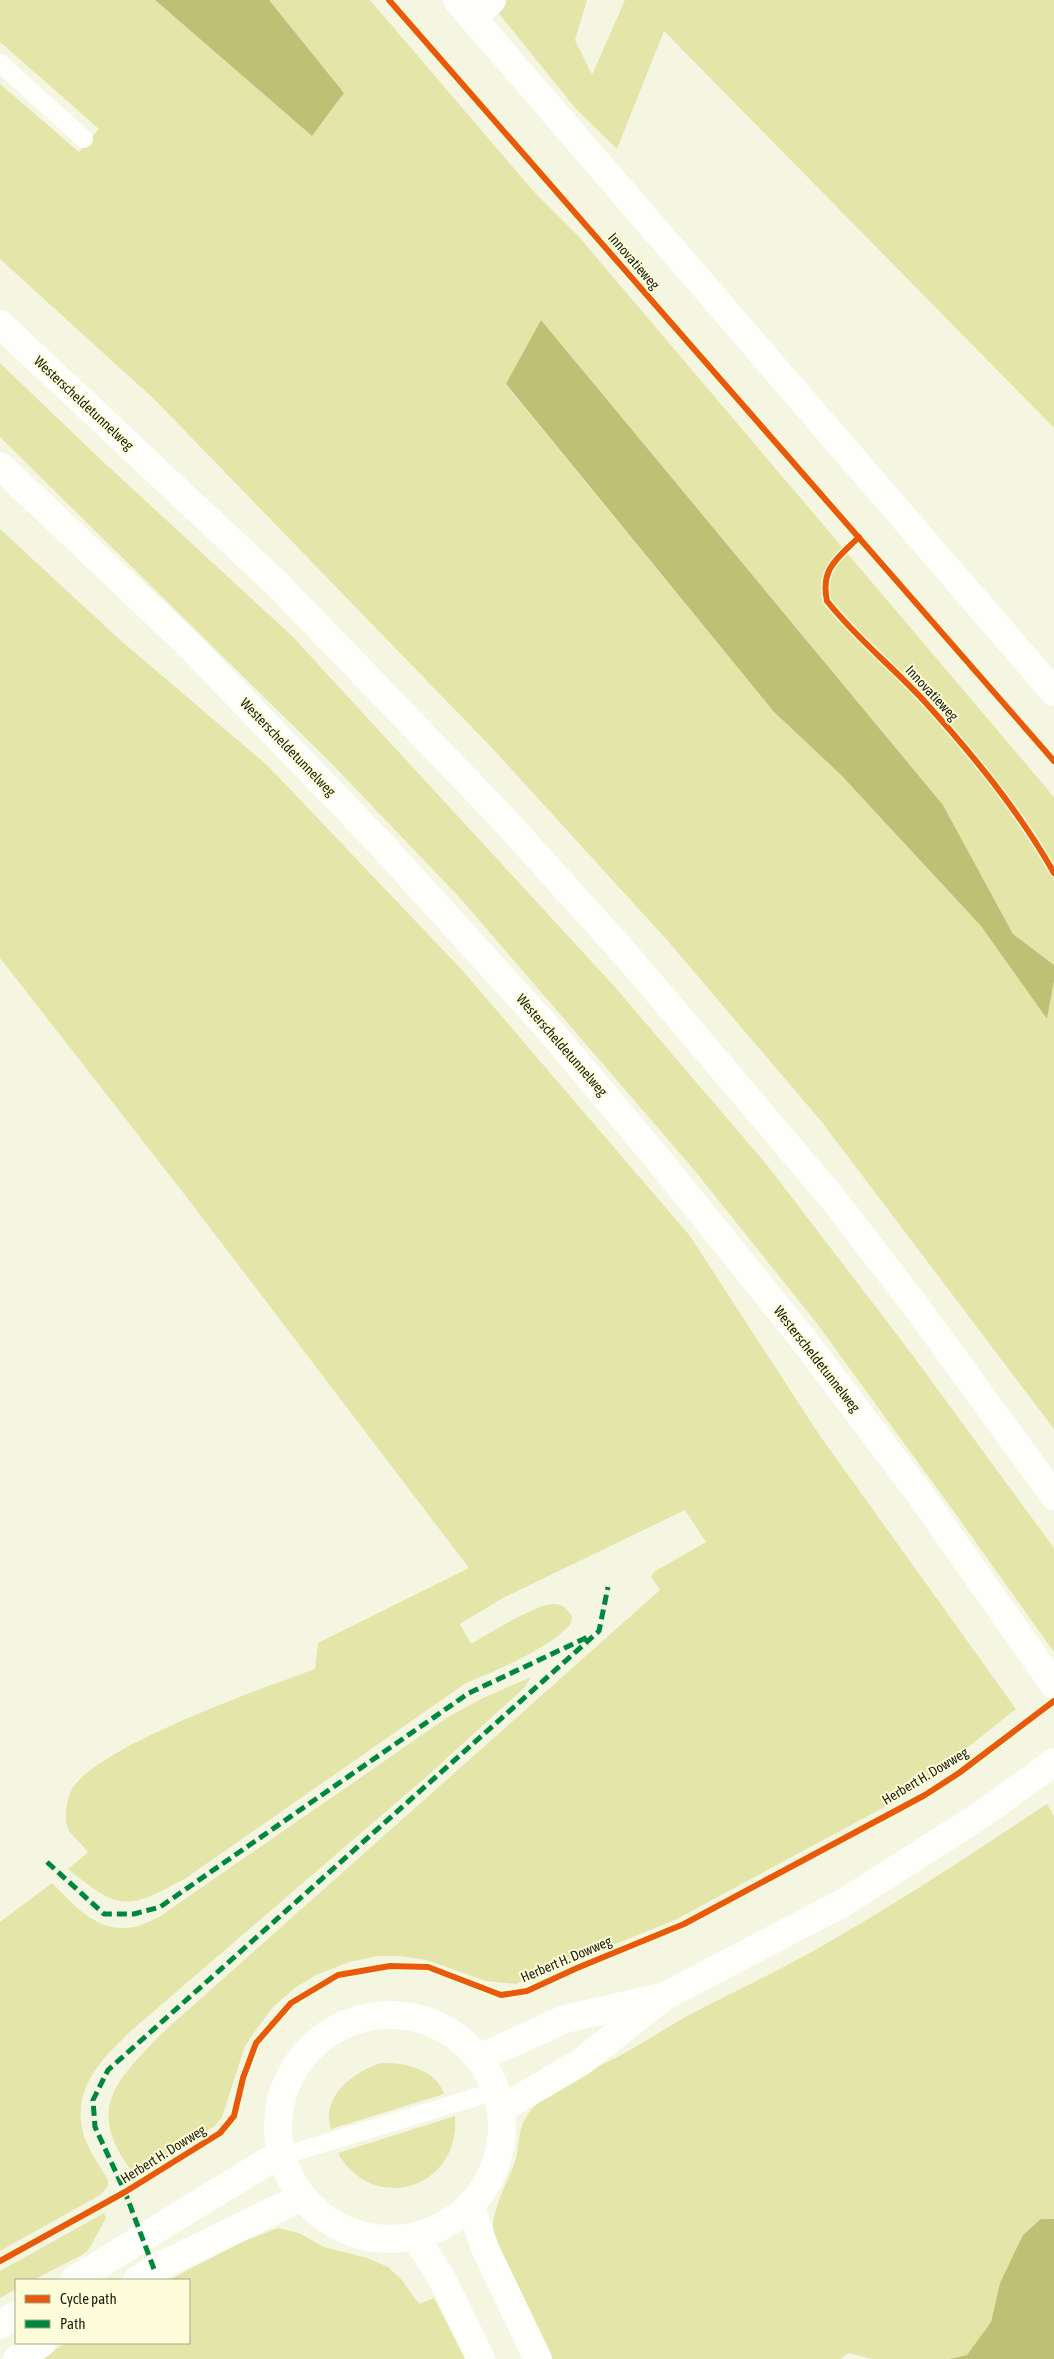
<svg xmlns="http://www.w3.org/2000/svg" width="1054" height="2359" font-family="'Asap Condensed',sans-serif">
<rect width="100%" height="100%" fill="#f5f6e1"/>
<g fill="#e4e5a9">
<polygon points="0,0 155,0 312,136 344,93 269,0 370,0 535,193 580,238 1054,797 1054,965 1013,934 943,805 541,320 506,385 774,712 841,775 981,926 1047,1019 1054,981 1054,1429 821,1121 667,940 494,750 155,400 0,259 0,84 79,152 99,129 0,42"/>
<polygon points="488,0 587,0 575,40 592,75 625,0 1054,0 1054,428 664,31 617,149 576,109"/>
<polygon points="0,363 98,457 292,636 614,986 767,1165 908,1349 1054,1548 1054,1652 955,1513 815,1321 695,1171 460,898 331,763 0,437"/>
<path d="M 0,529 L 119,639 L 268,766 L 462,970 L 690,1236 L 818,1433 L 1016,1709 L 939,1770 L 940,1773 L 905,1796 L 675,1920 L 516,1984 L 486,1981 L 426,1960 L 400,1956 L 378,1956 L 349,1962 L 316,1975 L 295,1988 L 273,2007 L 258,2027 L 245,2046 L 222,2117 L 215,2126 L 142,2171 L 130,2169 C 85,2106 118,2080 162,2033 L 660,1590 L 651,1577 L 654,1572 L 706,1542 L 685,1510 L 501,1599 L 460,1624 L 471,1644 C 486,1635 538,1603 554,1604 C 563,1604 567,1609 572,1616 C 572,1620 571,1623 569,1626 C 547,1649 496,1671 466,1683 L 186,1878 C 127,1910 121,1912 68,1869 L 88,1852 C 83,1845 75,1839 70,1832 C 63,1822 66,1802 71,1791 C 92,1748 266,1687 315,1669 L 318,1643 L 469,1568 L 185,1195 L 0,958 Z"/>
<path d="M 531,1677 L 525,1687 L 425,1778 L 132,2030 C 102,2059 70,2089 84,2136 C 89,2151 100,2166 108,2180 L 108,2186 L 100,2195 L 0,2251 L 0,1922 L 52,1883 C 75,1906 98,1934 134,1927 C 142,1926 151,1920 159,1917 L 448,1717 L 483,1698 Z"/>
<path d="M 1047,1804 L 1054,1816 L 1054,2219 L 1041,2219 L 1000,2283 L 991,2322 L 967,2355 L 949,2359 L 872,2359 L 849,2353 L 840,2359 L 550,2359 C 536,2330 490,2252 493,2223 C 496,2201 507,2183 515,2162 C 520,2146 517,2130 527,2116 C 547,2084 590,2072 621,2055 C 647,2041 671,2024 697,2011 C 737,1990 778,1971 817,1949 C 896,1904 972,1854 1047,1804 Z"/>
<path d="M 381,2063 C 404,2062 436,2069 444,2094 L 331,2129 C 320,2096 355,2071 381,2063 Z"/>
<path d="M 455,2116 C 461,2188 373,2216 338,2153 Z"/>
<polygon points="104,2213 106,2218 89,2249 82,2255 33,2280 16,2280 16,2289 0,2298 0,2271"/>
<polygon points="278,2228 299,2233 324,2247 367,2258 388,2267 401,2279 419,2304 434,2298 465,2359 41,2359 65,2343 189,2343 189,2280 169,2280 242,2242"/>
</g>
<g fill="#c0bf76">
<polygon points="155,0 269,0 344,93 312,136"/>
<polygon points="541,320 943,805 1013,934 1054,965 1054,981 1047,1019 981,926 841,775 774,712 506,384"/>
<polygon points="1041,2219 1054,2219 1054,2359 949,2359 967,2355 991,2322 1000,2283 1023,2235"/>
</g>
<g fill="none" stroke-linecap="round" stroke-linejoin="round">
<g stroke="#fefefa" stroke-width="18">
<polyline points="0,63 84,139"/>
<polyline points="282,2156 496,2091"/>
</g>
<g stroke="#fefefa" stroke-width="28">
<polyline points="457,0 1054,692"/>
<polyline points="472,18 492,0"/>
</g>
<g stroke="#fefefa" stroke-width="28">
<polyline points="74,2280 281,2153"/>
<polyline points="137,2280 154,2269 302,2197"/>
<polyline points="0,2325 16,2315"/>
<polyline points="17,2359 42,2343"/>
</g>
<g stroke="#fefefa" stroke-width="28">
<circle cx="390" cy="2127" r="112"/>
<polyline points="479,2058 565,2019 657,1998"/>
<polyline points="501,2109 581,2062 665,1996 843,1903 984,1813 1054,1762"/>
</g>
<g stroke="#fefefa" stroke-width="28">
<polyline points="0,324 279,586 499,814 628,957 834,1200 918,1309 1054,1496"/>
<polyline points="0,466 186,642 380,843 546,1026 657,1158 803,1339 919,1493 1054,1685"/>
<polyline points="470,2205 486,2251 538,2359"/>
<polyline points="415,2236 441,2277 481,2359"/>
</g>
<g stroke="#00873e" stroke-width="5" stroke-dasharray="10 5" stroke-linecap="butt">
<polyline points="47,1862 104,1914 134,1914 160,1907 469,1693 590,1636"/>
<polyline points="154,2269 125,2192 95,2127 93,2100 108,2070 599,1631 608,1587"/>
</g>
<defs>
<g id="cycleway">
<polyline points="389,0 1054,761"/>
<path d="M 859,537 C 838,558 820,568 827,601 C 856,638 894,668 925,702 C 973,755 1019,811 1054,873"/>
<polyline points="0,2261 125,2192 220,2133 234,2116 243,2078 256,2043 291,2003 338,1975 390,1966 428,1967 501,1995 527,1991 577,1968 684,1924 925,1795 959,1773 1054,1701"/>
</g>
</defs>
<use href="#cycleway" stroke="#fdfed9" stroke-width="9"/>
<use href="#cycleway" stroke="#e8590c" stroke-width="6"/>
</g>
<g text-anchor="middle" stroke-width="4" stroke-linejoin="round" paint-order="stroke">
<g font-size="14" fill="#1f2012" stroke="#fdfed9">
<text transform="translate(634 261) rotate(49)" y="5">Innovatieweg</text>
<text transform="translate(84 403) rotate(43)" y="5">Westerscheldetunnelweg</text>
<text transform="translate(932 693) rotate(47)" y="5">Innovatieweg</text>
<text transform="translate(288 747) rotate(46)" y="5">Westerscheldetunnelweg</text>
<text transform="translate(562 1045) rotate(49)" y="5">Westerscheldetunnelweg</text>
<text transform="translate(817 1359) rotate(52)" y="5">Westerscheldetunnelweg</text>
<text transform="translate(925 1776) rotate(-31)" y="5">Herbert H. Dowweg</text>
<text transform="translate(566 1959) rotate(-23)" y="5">Herbert H. Dowweg</text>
<text transform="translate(163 2154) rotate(-32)" y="5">Herbert H. Dowweg</text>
</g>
</g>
<rect x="15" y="2279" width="175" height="65" fill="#fdfed9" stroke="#a4a589"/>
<rect x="25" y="2295" width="25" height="8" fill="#e8590c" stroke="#a4a589"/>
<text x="60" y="2304" font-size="15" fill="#1f2012">Cycle path</text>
<rect x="25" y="2320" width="25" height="8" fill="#00873e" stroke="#a4a589"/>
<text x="60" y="2329" font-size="15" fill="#1f2012">Path</text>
</svg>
